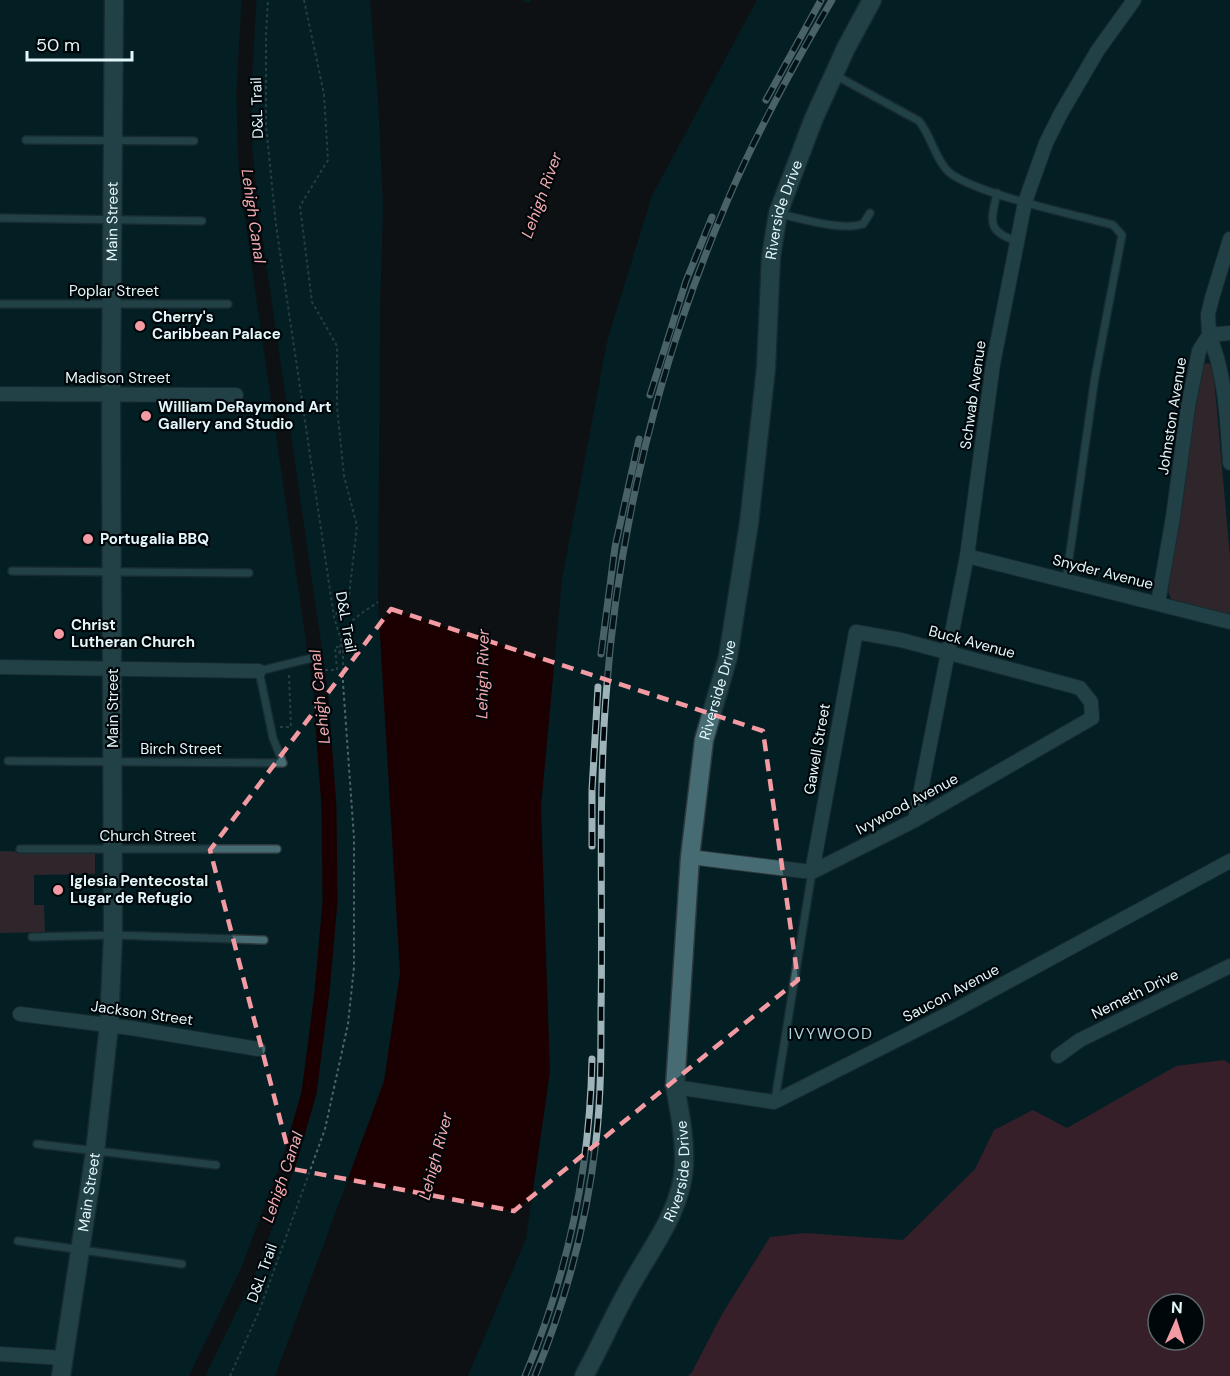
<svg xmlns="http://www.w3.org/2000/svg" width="1230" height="1376" font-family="'DM Sans',sans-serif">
<rect width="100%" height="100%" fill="#041f24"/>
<g fill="#643036">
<polygon points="1207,363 1212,365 1213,367 1230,557 1230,615 1227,615 1171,599 1168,591 1201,372 1203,365"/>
<polygon points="0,851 95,854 95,874 34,875 34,905 44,905 45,932 0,933"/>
</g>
<path fill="#731f2e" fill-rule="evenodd" d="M 1224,1060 L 1230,1064 L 1230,1376 L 688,1376 L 692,1372 L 721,1316 L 770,1237 L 805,1233 L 903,1240 L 975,1169 L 994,1130 L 1033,1110 L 1067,1128 L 1176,1066 ZM 1158,1304 L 1194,1304 L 1194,1340 L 1158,1340 Z"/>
<polygon fill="#1b0002" points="370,0 522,0 528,3 532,0 757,0 652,196 608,338 562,580 541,807 550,1072 526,1239 468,1376 275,1376 384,1081 400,973 378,602 380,308 383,207 378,100"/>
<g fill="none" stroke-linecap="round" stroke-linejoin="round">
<polyline stroke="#1b0002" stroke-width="15" points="197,1376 248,1271 289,1162 309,1093 322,992 330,902 329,806 320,687 250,203 245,151 244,91 249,0"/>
<defs>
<g id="lane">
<path d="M 835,75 L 919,121 C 931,136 934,155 946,169 C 964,192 1081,216 1113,225 L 1122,235 L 1095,377 L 1066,580"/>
<polyline points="26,140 194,141"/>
<path d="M 997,193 C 991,220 986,232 1017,241"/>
<path d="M 780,214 C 803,219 841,231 863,224 L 870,213"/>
<polyline points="0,218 202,221"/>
<polyline points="0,304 228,304"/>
<polyline points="12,571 249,573"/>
<polyline points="8,761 283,763 273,738 259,671 316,657"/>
<polyline points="20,849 277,849"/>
<polyline points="32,937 113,935 264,940"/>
<polyline points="775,1100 812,872"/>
<polyline points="37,1144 216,1165"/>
<polyline points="18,1241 182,1264"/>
</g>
<g id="street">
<path d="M 1230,333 L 1209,335 C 1226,375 1227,420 1230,463"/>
<polyline points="0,394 236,395"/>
<polyline points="967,556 1230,622"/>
<polyline points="1158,603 1173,517 1188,407 1199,351 1209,335 1208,314 1212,298 1230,239"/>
<polyline points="0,667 259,671"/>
<polyline points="915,820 967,556 993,364 1025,202 1046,143 1061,113 1098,50 1134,0"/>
<polyline points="690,857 812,872 915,820 1092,718 1091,702 1080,688 901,640 856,632 812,872"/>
<polyline points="20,1014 131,1028 258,1049"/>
<polyline points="1058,1056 1080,1040 1230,966"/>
<polyline points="675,1087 774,1102 950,1013 1230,861"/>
<polyline points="0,1354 63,1358"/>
</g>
<g id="secondary">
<path id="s1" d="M 61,1376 L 95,1152 L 109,1025 L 113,935 L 111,394 L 114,0"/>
<path id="s2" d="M 584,1376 C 599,1349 611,1321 626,1294 C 647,1253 682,1213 684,1165 C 685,1139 680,1112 675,1087 L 690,857 L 704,740 L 728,657 L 749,523 L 766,368 L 771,257 L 778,213 L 814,118 L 846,48 L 872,0"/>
</g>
</defs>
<use href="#lane" stroke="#2d383d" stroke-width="10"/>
<use href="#street" stroke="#2d383d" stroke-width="16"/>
<use href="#secondary" stroke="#2d383d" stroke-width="21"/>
<g stroke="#4c6569" stroke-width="2" stroke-dasharray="3 3" stroke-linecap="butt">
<polyline points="304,0 324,94 328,160 300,206 312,302 337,346 337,407 344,476 357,526 349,596 334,617"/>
<path d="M 313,670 L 337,670 L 335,647 L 338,647 L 340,655 C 340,624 355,618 378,602"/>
<polyline points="280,727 291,727 289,675"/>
<polyline points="230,1376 260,1309 325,1129 348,1024 354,967 354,838 343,683 343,647 334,617 276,225 266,125 266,34 268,0"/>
</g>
<use href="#lane" stroke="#476b72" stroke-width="7"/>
<use href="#street" stroke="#476b72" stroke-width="14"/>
<use href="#secondary" stroke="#476b72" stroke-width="18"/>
<defs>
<g id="rail">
<polyline points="766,100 821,0"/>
<polyline points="650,395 686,281 712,217"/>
<polyline points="601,654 615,547 639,439"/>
<polyline points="592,846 592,790 598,687"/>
<path d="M 525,1376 C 567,1276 590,1168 592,1059"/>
<path d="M 535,1376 C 566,1301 587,1221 596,1141 C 601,1098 601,1055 601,1012 C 603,907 598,801 606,696 C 618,527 660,360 726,204 C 756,133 793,66 832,0"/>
</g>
</defs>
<use href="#rail" stroke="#9eb4b9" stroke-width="7"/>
<use href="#rail" stroke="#00070a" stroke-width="4.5" stroke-dasharray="14" stroke-linecap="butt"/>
</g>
<path d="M0 0H1230V1376H0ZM 391,609 L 763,731 L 798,980 L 514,1211 L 293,1169 L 210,850 Z" fill="#041f24" fill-opacity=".55" fill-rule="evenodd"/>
<path fill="none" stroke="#f49aa2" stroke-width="4.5" stroke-dasharray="12 8" stroke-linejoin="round" d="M 391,609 L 763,731 L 798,980 L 514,1211 L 293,1169 L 210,850 Z"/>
<g fill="#f49aa2" stroke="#00070a" stroke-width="2">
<circle cx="140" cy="326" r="6"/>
<circle cx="146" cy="416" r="6"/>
<circle cx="88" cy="539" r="6"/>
<circle cx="59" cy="634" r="6"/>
<circle cx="58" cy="890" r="6"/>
</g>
<g text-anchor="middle" stroke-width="4.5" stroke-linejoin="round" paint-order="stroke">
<g font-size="15" fill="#e3f7fb" stroke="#00070a">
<text transform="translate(257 108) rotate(-92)" y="5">D&amp;L Trail</text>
<text dy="5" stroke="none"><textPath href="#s2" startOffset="1200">Riverside Drive</textPath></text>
<text dy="5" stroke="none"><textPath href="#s1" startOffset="1158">Main Street</textPath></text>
<text x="114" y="296">Poplar Street</text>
<text x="118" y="383">Madison Street</text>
<text transform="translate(973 395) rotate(-82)" y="5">Schwab Avenue</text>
<text transform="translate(1172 416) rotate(-81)" y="5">Johnston Avenue</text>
<text transform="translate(1103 572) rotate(14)" y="5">Snyder Avenue</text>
<text transform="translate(346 622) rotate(80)" y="5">D&amp;L Trail</text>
<text transform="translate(972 642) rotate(15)" y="5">Buck Avenue</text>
<text dy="5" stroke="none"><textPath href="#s2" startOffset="714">Riverside Drive</textPath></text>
<text transform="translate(113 708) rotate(-90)" y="5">Main Street</text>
<text x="181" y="754">Birch Street</text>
<text transform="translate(817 749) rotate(-80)" y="5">Gawell Street</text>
<text transform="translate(907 804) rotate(-28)" y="5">Ivywood Avenue</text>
<text x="148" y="841">Church Street</text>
<text transform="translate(951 993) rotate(-28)" y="5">Saucon Avenue</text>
<text transform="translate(1135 994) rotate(-26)" y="5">Nemeth Drive</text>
<text transform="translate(142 1013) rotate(8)" y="5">Jackson Street</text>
<text dy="5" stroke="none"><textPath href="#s2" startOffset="228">Riverside Drive</textPath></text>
<text dy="5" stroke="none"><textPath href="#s1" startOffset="186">Main Street</textPath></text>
<text transform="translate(262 1273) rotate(-70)" y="5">D&amp;L Trail</text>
</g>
<g font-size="15" font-weight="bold" fill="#e3f7fb" stroke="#00070a" text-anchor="start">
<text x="152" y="322">Cherry's<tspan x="152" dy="17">Caribbean Palace</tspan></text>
<text x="158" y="412">William DeRaymond Art<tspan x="158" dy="17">Gallery and Studio</tspan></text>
<text x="100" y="544">Portugalia BBQ</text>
<text x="71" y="630">Christ<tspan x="71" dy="17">Lutheran Church</tspan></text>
<text x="70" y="886">Iglesia Pentecostal<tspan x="70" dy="17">Lugar de Refugio</tspan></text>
</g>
<g font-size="16" font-style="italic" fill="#f6abb1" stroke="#00070a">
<text transform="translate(541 195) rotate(-70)" y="6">Lehigh River</text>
<text transform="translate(254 216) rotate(82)" y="6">Lehigh Canal</text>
<text transform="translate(482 674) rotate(-89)" y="6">Lehigh River</text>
<text transform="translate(319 697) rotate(-96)" y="6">Lehigh Canal</text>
<text transform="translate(435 1156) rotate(-75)" y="6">Lehigh River</text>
<text transform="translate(282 1177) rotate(-71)" y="6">Lehigh Canal</text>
</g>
<g font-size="16" letter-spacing="1.5" fill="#aed5dd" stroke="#00070a">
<text x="831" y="1039">IVYWOOD</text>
</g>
</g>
<g transform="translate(1176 1322) rotate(3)"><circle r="28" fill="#00070a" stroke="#5b676a" stroke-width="1.5"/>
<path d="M0-4.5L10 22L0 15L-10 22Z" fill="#f49aa2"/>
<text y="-9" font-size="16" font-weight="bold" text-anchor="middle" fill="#e3f7fb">N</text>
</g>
<path d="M27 51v9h105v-9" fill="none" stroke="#e3f7fb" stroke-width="3"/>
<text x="36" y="51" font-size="18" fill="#e3f7fb" stroke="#00070a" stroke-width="4.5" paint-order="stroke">50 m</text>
</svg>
